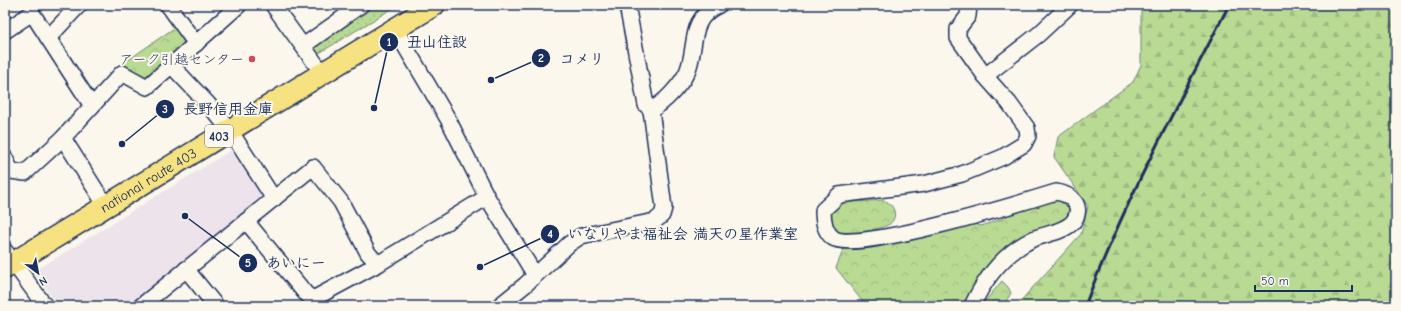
<svg xmlns="http://www.w3.org/2000/svg" width="1401" height="311" font-family="'Comic Neue','Klee One',sans-serif">
<defs>
<pattern id="grass-dots" width="8" height="8" patternUnits="userSpaceOnUse"><rect width="8" height="8" fill="#b9da93"/><path d="M2 2h.1M6 6h.1" fill="none" stroke="#9ebb81" stroke-width="1.8" stroke-linecap="round"/></pattern>
<pattern id="forest-firs" width="22" height="20" patternUnits="userSpaceOnUse"><rect width="22" height="20" fill="#b9da93"/><path d="M5 1l3.5 6h-7zM16 11l3.5 6h-7z" fill="#9ebb81"/></pattern>
<pattern id="park-crowns" width="20" height="18" patternUnits="userSpaceOnUse"><rect width="20" height="18" fill="#b9da93"/><path d="M2 6a3 3 0 1 1 6 0M12 15a3 3 0 1 1 6 0" fill="none" stroke="#9ebb81"/></pattern>
</defs>
<rect width="100%" height="100%" fill="#fbf7ec"/>
<filter id="ink" filterUnits="userSpaceOnUse"><feTurbulence type="fractalNoise" baseFrequency=".025" numOctaves="2"/><feDisplacementMap in="SourceGraphic" scale="8" xChannelSelector="R" yChannelSelector="G"/><feConvolveMatrix kernelMatrix="1 2 1 2 8 2 1 2 1" color-interpolation-filters="sRGB"/></filter>
<g filter="url(#ink)">
<polygon fill="#ede4eb" points="233,149 263,197 262,200 130,306 59,306 33,272"/>
<polygon fill="url(#grass-dots)" stroke="#6a8478" points="370,5 398,5 316,55 312,49 313,45"/>
<polygon fill="url(#forest-firs)" stroke="#6a8478" points="1141,5 1396,5 1396,306 1016,306 1081,234 1088,206 1054,157 1058,137 1133,82 1141,65"/>
<g fill="url(#park-crowns)" stroke="#6a8478">
<polygon points="177,26 187,40 186,44 148,77 140,78 121,65"/>
<path d="M 1060,197 C 1069,205 1072,209 1067,220 L 1027,237 L 967,302 L 959,306 L 866,306 L 836,268 L 844,248 L 851,248 L 971,223 L 981,226 L 1002,219 L 1009,210 Z"/>
<path d="M 883,200 C 894,203 900,218 888,225 C 882,228 852,236 846,235 C 839,234 833,231 831,225 C 829,214 832,211 839,203 Z"/>
<polygon points="1002,281 1008,287 1011,293 1004,305 981,306"/>
</g>
<g fill="none" stroke-linecap="round" stroke-linejoin="round">
<defs>
<g id="minor">
<polyline points="168,5 196,44"/>
<polyline points="273,5 323,74"/>
<path d="M 969,5 L 968,16 L 958,29 L 958,38 L 985,76 L 1009,103 L 1027,128 L 1028,136 L 1024,144 L 1003,157 L 962,174 L 924,184 L 839,195 L 823,210 C 823,220 824,231 833,238 C 855,254 1024,202 1056,192 C 1071,194 1085,206 1073,222 C 1064,232 1045,234 1033,239 C 1004,253 985,278 972,306"/>
<polyline points="396,28 402,41 448,119 487,197 535,275"/>
<polyline points="5,31 32,13 92,106"/>
<polyline points="48,38 79,5"/>
<polyline points="303,46 361,5"/>
<polyline points="172,66 208,104 229,129 274,199"/>
<polyline points="985,76 1039,34 1070,5"/>
<path d="M 651,110 C 664,103 680,86 687,72 C 698,47 687,19 719,5"/>
<polyline points="63,138 106,206"/>
<polyline points="5,158 11,171 25,173 63,138 122,73 147,87 239,5"/>
<polyline points="246,221 306,294 313,299 318,306"/>
<polyline points="5,251 45,306"/>
<polyline points="378,264 487,197"/>
<polyline points="186,269 216,306"/>
<polyline points="141,306 313,167 341,202 368,253 378,264 313,299"/>
<polyline points="499,306 525,285 569,244 581,236 655,221 662,215 664,208 651,110 646,105 627,5"/>
</g>
<g id="highway">
<path id="s1" d="M 5,268 L 434,5"/>
</g>
</defs>
<use href="#minor" stroke="#1b2f5e" stroke-width="18"/>
<use href="#highway" stroke="#1b2f5e" stroke-width="24"/>
<use href="#minor" stroke="#fbf7ec" stroke-width="15"/>
<use href="#highway" stroke="#f7e281" stroke-width="21"/>
<path stroke="#1b2f5e" stroke-width="3" d="M 1085,306 C 1124,202 1178,104 1229,5"/>
</g>
</g>
<circle fill="#d1495b" stroke="#fbf7ec" stroke-width="1.5" cx="252" cy="59" r="4"/>
<g text-anchor="middle" stroke-width="4" stroke-linejoin="round" paint-order="stroke">
<rect fill="#fbf7ec" stroke="#5e6b89" stroke-width="1" x="205" y="125" width="28" height="22" rx="3"/>
<g font-size="13" font-weight="bold" fill="#1b2f5e">
<text x="219" y="141">403</text>
</g>
<g font-size="14" fill="#1b2f5e" stroke="#fbf7ec" text-anchor="end">
<text x="244" y="64">アーク引越センター</text>
</g>
<g font-size="14" fill="#1b2f5e" stroke="#fbf7ec">
<text dy="5" stroke="none"><textPath href="#s1" startOffset="168">national route 403</textPath></text>
</g>
</g>
<path fill="none" stroke="#1b2f5e" stroke-width="1.5" d="M374 108L389 42M491 80L541 58M122 144L165 109M480 267L550 234M185 216L248 263"/>
<g fill="#1b2f5e" stroke="#fbf7ec" stroke-width="1.5">
<circle cx="374" cy="108" r="4"/>
<circle cx="491" cy="80" r="4"/>
<circle cx="122" cy="144" r="4"/>
<circle cx="480" cy="267" r="4"/>
<circle cx="185" cy="216" r="4"/>
<circle cx="389" cy="42" r="10"/>
<circle cx="541" cy="58" r="10"/>
<circle cx="165" cy="109" r="10"/>
<circle cx="550" cy="234" r="10"/>
<circle cx="248" cy="263" r="10"/>
</g>
<g font-size="12" text-anchor="middle" font-weight="bold" fill="#fff">
<text x="389" y="46">1</text>
<text x="541" y="62">2</text>
<text x="165" y="113">3</text>
<text x="550" y="238">4</text>
<text x="248" y="267">5</text>
</g>
<g font-size="15" text-anchor="middle" font-weight="bold" fill="#1b2f5e" stroke="#fbf7ec" stroke-width="4" stroke-linejoin="round" paint-order="stroke">
<text x="437" y="47">丑山住設</text>
<text x="582" y="64">コメリ</text>
<text x="228" y="114">長野信用金庫</text>
<text x="683" y="239">いなりやま福祉会 満天の星作業室</text>
<text x="296" y="268">あいにー</text>
</g>
<rect width="1401" height="311" fill="none" stroke="#fbf7ec" stroke-width="20"/>
<rect x="10" y="10" width="1381" height="291" fill="none" stroke="#1b2f5e" stroke-width="1.5" filter="url(#ink)"/>
<g transform="translate(38 273) rotate(148)" stroke="#fbf7ec" stroke-width="3" paint-order="stroke">
<path d="M0-3L7 15L0 10L-7 15Z" fill="#1b2f5e"/>
<text y="-6" font-size="11" font-weight="bold" text-anchor="middle" fill="#1b2f5e">N</text>
</g>
<path d="M1255 285v6h97v-6" fill="none" stroke="#1b2f5e" stroke-width="2"/>
<text x="1261" y="285" font-size="12" fill="#1b2f5e" stroke="#fbf7ec" stroke-width="3" paint-order="stroke">50 m</text>
</svg>
